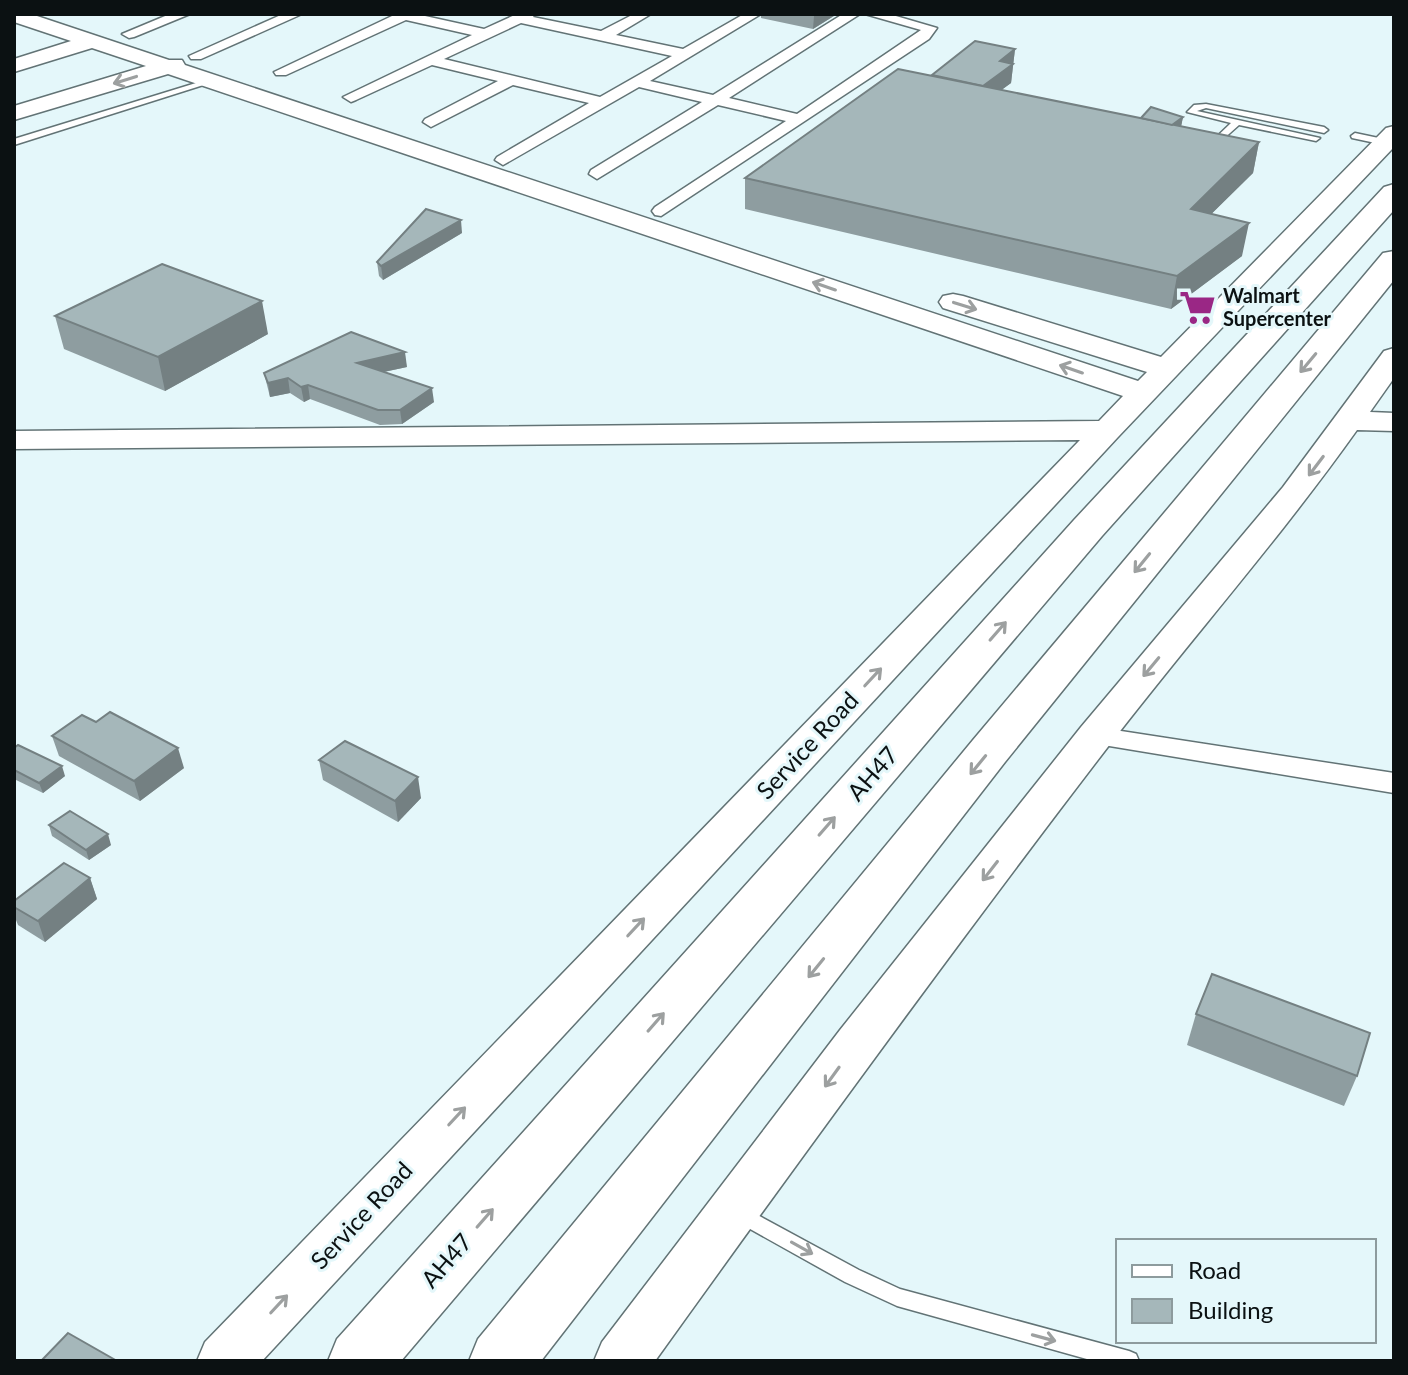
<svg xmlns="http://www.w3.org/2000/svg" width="1408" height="1375" font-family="Lato,sans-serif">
<rect width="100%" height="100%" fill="#e4f7fa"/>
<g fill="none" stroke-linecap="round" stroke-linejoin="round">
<defs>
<g id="lane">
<polygon points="209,79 216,81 14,145 14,139"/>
<polygon points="1206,104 1324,127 1328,130 1324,133 1206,108 1197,111 1320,138 1316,141 1239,125 1211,150 1208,149 1208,145 1231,123 1187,112 1194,105"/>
<polygon points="1355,133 1388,140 1389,142 1385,145 1352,138 1351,136"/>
<polygon points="741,1206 859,1270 900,1289 1129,1351 1136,1354 1139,1361 1094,1361 897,1306 845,1282 734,1220 731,1214 734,1208"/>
</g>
<g id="street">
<polygon points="170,14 190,14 134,37 129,38 122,34"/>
<polygon points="283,14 302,14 201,59 191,59 189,56"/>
<path d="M 390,14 L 416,14 L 484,29 L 517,14 L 535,14 L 533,17 L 601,31 L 634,14 L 651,14 L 616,35 L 683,49 L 744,14 L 761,14 L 650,81 L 713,95 L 843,14 L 860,14 L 729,98 L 797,114 L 921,30 L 865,14 L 889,14 L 937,28 L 929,39 L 661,216 L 655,215 L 652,211 L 655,207 L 786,121 L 718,105 L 597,179 L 589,174 L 591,170 L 702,102 L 639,87 L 503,165 L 495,160 L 497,157 L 589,103 L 513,85 L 431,127 L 423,122 L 425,119 L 498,81 L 432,65 L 356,100 L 351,102 L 343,97 L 472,35 L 406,20 L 286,75 L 276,75 L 274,72 L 392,16 ZM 521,23 L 672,56 L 600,97 L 444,59 Z"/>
<polygon points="1095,727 1394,773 1394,793 1085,742 1082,736 1085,730"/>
</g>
<g id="secondary">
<polygon points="14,14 31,14 169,60 182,60 185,65 1138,381 1147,372 943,308 939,302 943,296 953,294 963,296 1161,357 1386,128 1394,126 1394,147 1118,437 262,1361 197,1361 205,1342 1080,440 14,449 14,431 1099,421 1123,396 168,74 14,120 14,106 146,66 92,48 14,72 14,59 71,41 14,22"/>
<path d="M 1394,348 L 1394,378 L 1370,412 L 1394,413 L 1394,431 L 1357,430 C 1278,541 1189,641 1107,748 C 952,950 803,1155 655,1361 L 594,1361 L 602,1342 L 840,1030 L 1081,727 L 1283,487 L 1384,351 Z"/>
</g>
<g id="highway">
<polygon points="1394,184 1394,210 1102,536 401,1361 328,1361 337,1339 1074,520 1384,187"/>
<polygon points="1394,251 1394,280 1005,762 541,1361 469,1361 478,1339 973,740 1383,253"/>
</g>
</defs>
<use href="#lane" stroke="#627375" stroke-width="3"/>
<use href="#street" stroke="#627375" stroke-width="3"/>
<use href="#secondary" stroke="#627375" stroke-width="3"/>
<use href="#highway" stroke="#627375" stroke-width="3"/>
<use href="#lane" fill="#fff" fill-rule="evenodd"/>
<use href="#street" fill="#fff" fill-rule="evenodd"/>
<use href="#secondary" fill="#fff" fill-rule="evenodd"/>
<use href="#highway" fill="#fff" fill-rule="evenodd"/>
</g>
<g fill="#8e9da0">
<polygon points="761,14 837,14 813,29 761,18"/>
<polygon points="1015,49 1011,83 1001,90 1141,118 1183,117 1181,126 1259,142 1253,173 1211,214 1242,256 1171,309 745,209 745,178 932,75"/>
<polygon points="462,233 383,280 379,276 377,262"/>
<polygon points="55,316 268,334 165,391 64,349"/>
<polygon points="407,367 384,372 434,402 402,424 380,425 310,399 304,402 290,393 270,397 264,373"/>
<polygon points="52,736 184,768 140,801 59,756"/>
<polygon points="14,748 65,776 43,793 14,779"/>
<polygon points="319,760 421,798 398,822 323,780"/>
<polygon points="49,825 111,845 89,860 52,836"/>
<polygon points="90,878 97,899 45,942 18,925 14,915 14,901"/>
<polygon points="1196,1014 1357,1076 1344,1106 1187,1045"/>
</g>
<g fill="#748082">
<polygon points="818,14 837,14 813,29 814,16"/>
<polygon points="1015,49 1011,83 980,106 982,86 1000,61"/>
<polygon points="1183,117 1180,132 1167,128"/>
<polygon points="1259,142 1253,173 1184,241 1191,209"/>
<polygon points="461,220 462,233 383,280 381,266"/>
<polygon points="1249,223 1242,256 1171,309 1177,276"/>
<polygon points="262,301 268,334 165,391 158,357"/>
<polygon points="405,352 407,367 359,377 357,363"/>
<polygon points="288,378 290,393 270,397 268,383"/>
<polygon points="308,385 310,399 304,402 301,387"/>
<polygon points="432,388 434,402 402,424 400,410"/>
<polygon points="178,748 184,768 140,801 134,781"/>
<polygon points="62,766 65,776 43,793 39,783"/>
<polygon points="418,777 421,798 398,822 395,801"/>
<polygon points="108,834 111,845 89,860 86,850"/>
<polygon points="90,878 97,899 45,942 38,921"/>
</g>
<g fill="#a5b7ba" stroke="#748082" stroke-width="2">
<polygon points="975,41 1015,49 1000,61 1013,64 983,86 932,75"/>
<polygon points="898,69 1259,142 1191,209 1249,223 1177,276 745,178"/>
<polygon points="1151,107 1183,117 1172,125 1141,118"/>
<polygon points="426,209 461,220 381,266 377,262"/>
<polygon points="162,264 262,301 158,357 55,316"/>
<polygon points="351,332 405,352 357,363 432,388 400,410 378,410 308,385 301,387 288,378 268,383 264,373"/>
<polygon points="110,712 178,748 134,781 52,736 82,715 96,722"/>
<polygon points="345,741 418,777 395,801 319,760"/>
<polygon points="18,745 62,766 39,783 14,770 14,748"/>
<polygon points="70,811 108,834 86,850 49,825"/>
<polygon points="64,863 90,878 38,921 14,907 14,901"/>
<polygon points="1212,974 1370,1033 1357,1076 1196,1014"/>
<polygon points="68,1333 117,1361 41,1361"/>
</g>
<defs><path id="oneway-shaft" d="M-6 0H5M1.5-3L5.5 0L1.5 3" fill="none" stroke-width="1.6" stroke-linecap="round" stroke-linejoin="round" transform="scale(2)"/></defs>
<g stroke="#9da0a0">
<use href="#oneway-shaft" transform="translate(125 80) rotate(163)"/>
<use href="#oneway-shaft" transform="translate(824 286) rotate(-161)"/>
<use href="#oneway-shaft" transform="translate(965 306) rotate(17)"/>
<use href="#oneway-shaft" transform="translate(1308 363) rotate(130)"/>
<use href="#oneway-shaft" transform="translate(1071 369) rotate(-161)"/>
<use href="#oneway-shaft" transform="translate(1316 466) rotate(127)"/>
<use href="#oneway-shaft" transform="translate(1142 563) rotate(129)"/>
<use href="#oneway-shaft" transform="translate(998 631) rotate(-49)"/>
<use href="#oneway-shaft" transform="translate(1151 667) rotate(130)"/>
<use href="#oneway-shaft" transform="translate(873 677) rotate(-47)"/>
<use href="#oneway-shaft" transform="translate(978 765) rotate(129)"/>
<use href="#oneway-shaft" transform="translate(827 826) rotate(-49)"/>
<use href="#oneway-shaft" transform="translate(990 871) rotate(128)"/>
<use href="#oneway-shaft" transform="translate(636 927) rotate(-47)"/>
<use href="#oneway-shaft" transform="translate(816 968) rotate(129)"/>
<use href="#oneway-shaft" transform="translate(656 1022) rotate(-49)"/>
<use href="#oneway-shaft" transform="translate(832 1077) rotate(126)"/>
<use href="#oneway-shaft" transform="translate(457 1116) rotate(-47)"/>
<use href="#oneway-shaft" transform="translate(485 1218) rotate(-49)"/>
<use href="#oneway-shaft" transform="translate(802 1248) rotate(29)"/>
<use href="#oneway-shaft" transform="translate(279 1304) rotate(-47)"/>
<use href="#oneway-shaft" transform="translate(1044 1338) rotate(15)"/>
</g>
<defs>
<symbol id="supermarket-bare" viewBox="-9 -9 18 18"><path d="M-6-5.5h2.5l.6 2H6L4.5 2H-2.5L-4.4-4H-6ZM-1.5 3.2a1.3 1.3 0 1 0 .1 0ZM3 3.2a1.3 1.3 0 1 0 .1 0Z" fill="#9a2785" stroke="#e4f7fa" stroke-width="2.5" paint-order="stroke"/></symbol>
</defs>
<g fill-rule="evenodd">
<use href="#supermarket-bare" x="1172" y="282" width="51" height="51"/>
</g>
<g text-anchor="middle" stroke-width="6" stroke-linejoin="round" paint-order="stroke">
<g font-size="20" font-weight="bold" fill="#0b1112" stroke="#e4f7fa" text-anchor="start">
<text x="1223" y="303">Walmart<tspan x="1223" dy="23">Supercenter</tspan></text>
</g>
<g font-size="24" fill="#0b1112" stroke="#e4f7fa">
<text transform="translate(808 746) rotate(-47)" y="8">Service Road</text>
<text transform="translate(873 774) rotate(-49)" y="8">AH47</text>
<text transform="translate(362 1216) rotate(-47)" y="8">Service Road</text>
<text transform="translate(447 1261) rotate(-49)" y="8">AH47</text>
</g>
</g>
<rect width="1408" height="1375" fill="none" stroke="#0b1112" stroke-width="32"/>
<rect x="1116" y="1239" width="260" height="104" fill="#e4f7fa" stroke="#8d9b9d" stroke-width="2"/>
<rect x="1132" y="1265" width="40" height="12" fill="#ffffff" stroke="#8d9b9d" stroke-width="2"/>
<text x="1188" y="1279" font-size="24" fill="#0b1112">Road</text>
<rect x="1132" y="1299" width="40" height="24" fill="#a5b7ba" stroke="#8d9b9d" stroke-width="2"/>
<text x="1188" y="1319" font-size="24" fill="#0b1112">Building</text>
</svg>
